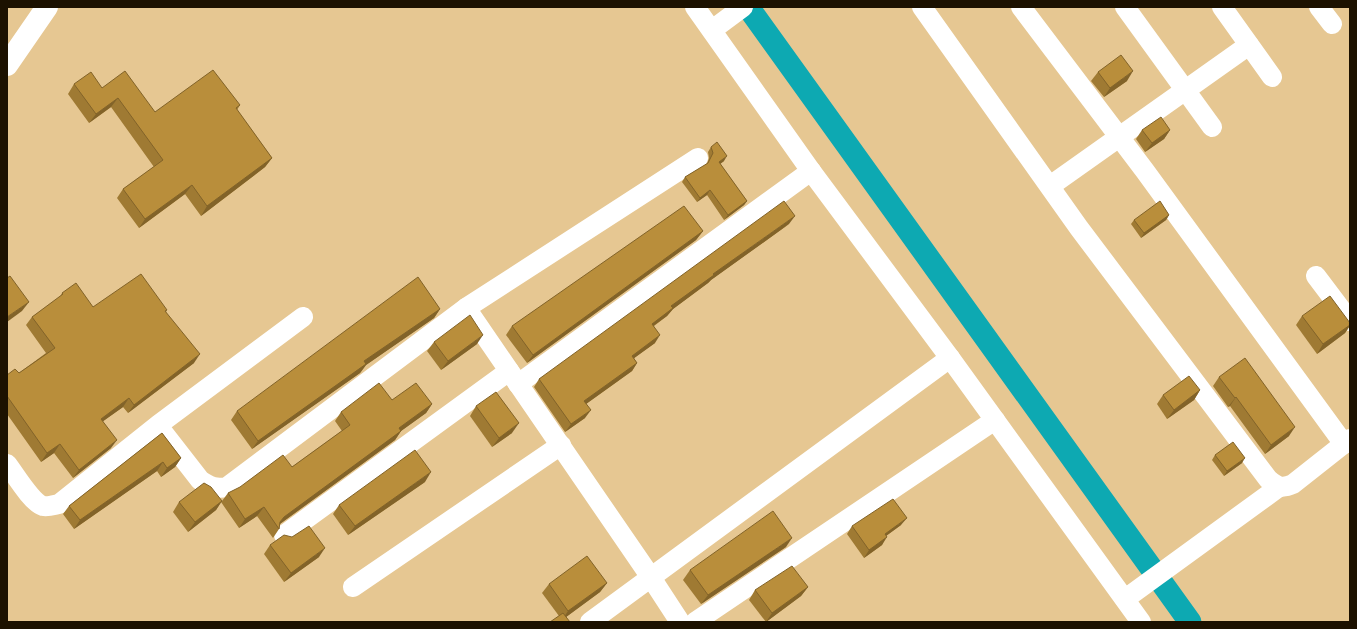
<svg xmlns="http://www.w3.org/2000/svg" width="1357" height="629" font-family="'Source Sans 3',sans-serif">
<rect width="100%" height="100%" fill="#e6c792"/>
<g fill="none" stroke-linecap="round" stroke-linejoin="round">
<polyline stroke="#0da9b2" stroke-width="23" points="748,7 1190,622"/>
<g stroke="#fff" stroke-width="20">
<polyline points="695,7 811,171 950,358 1141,622"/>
<path d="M 922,7 L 1079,228 L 1268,479 C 1277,487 1282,489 1293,484 L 1350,439"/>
<polyline points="1021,7 1145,171 1344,444"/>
<polyline points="1125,7 1212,127"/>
<polyline points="1222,7 1272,77"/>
<polyline points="1319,7 1332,24"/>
<polyline points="712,30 743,7"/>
<polyline points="1050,186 1249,45"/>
<polyline points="1316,276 1350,321"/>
<polyline points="466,308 650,576 680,622"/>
<polyline points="518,384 811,171"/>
<path d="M 158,426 L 200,480 C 210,487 216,489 227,487 L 466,308 L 698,158"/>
<path d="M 7,464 C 15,474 31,502 43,506 C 48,507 54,505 59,504 L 158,425 L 303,317"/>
<polyline points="284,535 509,371"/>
<polyline points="353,587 561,445"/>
<polyline points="1125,599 1279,487"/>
<polyline points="590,622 950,358"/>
<polyline points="695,622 995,420"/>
</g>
<polyline stroke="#fff" stroke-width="22" points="7,65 47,7"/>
</g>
<g fill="#9f7a33">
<polygon points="1098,72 1127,81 1104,97 1091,81"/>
<polygon points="74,84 102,88 155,112 240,105 237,110 272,158 265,167 201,216 185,194 139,228 117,198 123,189 154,167 111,107 89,123 68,94"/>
<polygon points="1142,130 1170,130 1164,139 1145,152 1136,139"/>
<polygon points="711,147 724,161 720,164 747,201 744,205 724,220 707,195 697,202 682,182 685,177 707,164 709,158 708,152"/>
<polygon points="1169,215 1166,220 1141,238 1131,224 1134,220"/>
<polygon points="789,224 711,280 708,283 673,309 667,316 654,326 655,343 634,358 637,363 632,371 586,404 585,418 565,432 534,387 539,379"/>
<polygon points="703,231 696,240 527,363 506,335 512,326"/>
<polygon points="62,293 93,307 167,310 166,312 194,363 128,413 123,407 103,421 111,448 73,478 54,453 41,462 7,414 7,375 19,373 46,353 26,325 32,317 60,297"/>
<polygon points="440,309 434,318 366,365 360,373 252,449 231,420 237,411"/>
<polygon points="1302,316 1350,323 1350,326 1345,333 1317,354 1296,325"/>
<polygon points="434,342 477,344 441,370 427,351"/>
<polygon points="1219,377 1289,436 1265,454 1230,406 1228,407 1213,386"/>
<polygon points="1200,390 1194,400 1167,419 1157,404 1163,395"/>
<polygon points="392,400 432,404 426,413 401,431 395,440 280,524 279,529 273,538 257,516 239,528 221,502 216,510 188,532 173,512 179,502 222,501 228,493 292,467 342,431 335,421 341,412"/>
<polygon points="476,406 512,433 492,447 470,416"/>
<polygon points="162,433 181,458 175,467 161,477 157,471 74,529 63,514 69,506"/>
<polygon points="1215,455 1242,463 1224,476 1212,460"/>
<polygon points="425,482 348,535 333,514 339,505"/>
<polygon points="901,525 886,536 882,545 864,558 847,534 852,526"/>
<polygon points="270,545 319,557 284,582 264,554"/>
<polygon points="786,547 701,604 683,580 690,570"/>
<polygon points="607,583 600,592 566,617 559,616 542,593 549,584"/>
<polygon points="808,587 801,596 766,622 749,600 755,590"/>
</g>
<g fill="#826329">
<polygon points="1133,71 1127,81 1104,97 1110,88"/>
<polygon points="118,98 111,107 89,123 96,114"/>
<polygon points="1170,130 1164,139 1145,152 1152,143"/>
<polygon points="727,156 724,161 716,167 719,162"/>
<polygon points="272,158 265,167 201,216 207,206"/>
<polygon points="192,185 185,194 139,228 145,219"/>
<polygon points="710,190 707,195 697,202 700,198"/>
<polygon points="747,201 744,205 724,220 728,215"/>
<polygon points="1169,215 1166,220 1141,238 1144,233"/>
<polygon points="795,216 789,224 711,280 708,283 673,309 667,316 646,331 652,324 671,306 713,274"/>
<polygon points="703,231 696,240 527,363 533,355"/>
<polygon points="29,302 22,311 7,322 7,317"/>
<polygon points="440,309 434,318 366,365 360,373 252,449 258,441 364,361"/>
<polygon points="1350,325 1345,333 1317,354 1323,344"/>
<polygon points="483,335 477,344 441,370 448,361"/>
<polygon points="660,335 655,343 626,364 632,356"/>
<polygon points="200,354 194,363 128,413 134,405"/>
<polygon points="637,363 632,371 579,409 584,401"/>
<polygon points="1200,390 1194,400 1167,419 1174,410"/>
<polygon points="1236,397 1230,406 1228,407 1235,398"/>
<polygon points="129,398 123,407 95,427 101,419"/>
<polygon points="432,404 426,413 401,431 395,440 277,526 284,517 399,428"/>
<polygon points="591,410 585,418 565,432 571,424"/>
<polygon points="519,423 512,433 492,447 499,438"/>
<polygon points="1295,427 1289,436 1265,454 1271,445"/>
<polygon points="117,440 111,448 73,478 79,470"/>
<polygon points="60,444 54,453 41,462 47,453"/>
<polygon points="181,458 175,467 161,477 167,468"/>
<polygon points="1245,458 1242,463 1224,476 1227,471"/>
<polygon points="163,462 157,471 74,529 80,520"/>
<polygon points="431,472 425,482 348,535 355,526"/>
<polygon points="222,501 216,510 188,532 195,522"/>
<polygon points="264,507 257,516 239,528 245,519"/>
<polygon points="907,518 901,525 879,541 885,534"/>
<polygon points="887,537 882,545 864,558 869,550"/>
<polygon points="792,538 786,547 701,604 708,595"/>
<polygon points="325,548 319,557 284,582 291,573"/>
<polygon points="607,583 600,592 562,620 568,611"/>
<polygon points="808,587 801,596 766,622 772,613"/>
</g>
<g fill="#b98e3b" stroke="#826329">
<polygon points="1121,55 1133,71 1110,88 1098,72"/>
<polygon points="213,70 240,105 236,108 272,158 207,206 192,185 145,219 123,189 163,160 118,98 96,114 74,84 91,72 102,88 125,71 155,112"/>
<polygon points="1161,117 1170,130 1152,143 1142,130"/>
<polygon points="717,142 727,156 719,162 747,201 728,215 710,190 700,198 685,177 708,163 713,153 711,147"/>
<polygon points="784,201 795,216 713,274 714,275 671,306 673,308 652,324 660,335 632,356 637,363 584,401 591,410 571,424 539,379"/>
<polygon points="1160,201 1169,215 1144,233 1134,220"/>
<polygon points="684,206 703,231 533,355 512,326"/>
<polygon points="141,274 167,310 165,311 200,354 134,405 129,398 101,419 117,440 79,470 60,444 47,453 7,396 7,375 15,369 19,373 55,348 32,317 63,294 62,293 76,283 93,307"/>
<polygon points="10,276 29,302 7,317 7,278"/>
<polygon points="418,277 440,309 364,361 366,364 258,441 237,411"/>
<polygon points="1330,296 1350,323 1350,325 1323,344 1302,316"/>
<polygon points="470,315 483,335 448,361 434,342"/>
<polygon points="1245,358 1295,427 1271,445 1236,397 1235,398 1219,377"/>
<polygon points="1189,376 1200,390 1174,410 1163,395"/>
<polygon points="379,383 392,400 416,383 432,404 399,428 401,431 284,517 280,522 279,529 264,507 245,519 228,493 240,487 283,455 292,467 350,425 341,412"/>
<polygon points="496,392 519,423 499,438 476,406"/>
<polygon points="162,433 181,458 167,468 163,462 80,520 69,506"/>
<polygon points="1233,442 1245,458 1227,471 1215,455"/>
<polygon points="415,450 431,472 355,526 339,505"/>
<polygon points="204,483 211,487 222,501 195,522 179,502"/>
<polygon points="893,499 907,518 885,534 887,537 869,550 852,526"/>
<polygon points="773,511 792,538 708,595 690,570"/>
<polygon points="309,526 325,548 291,573 270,545 284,535 292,537"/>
<polygon points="587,556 607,583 568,611 549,584"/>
<polygon points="792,566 808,587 772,613 755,590"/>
<polygon points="563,613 570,622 550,622"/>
</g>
<rect width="1357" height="629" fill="none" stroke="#1c1100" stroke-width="16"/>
</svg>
